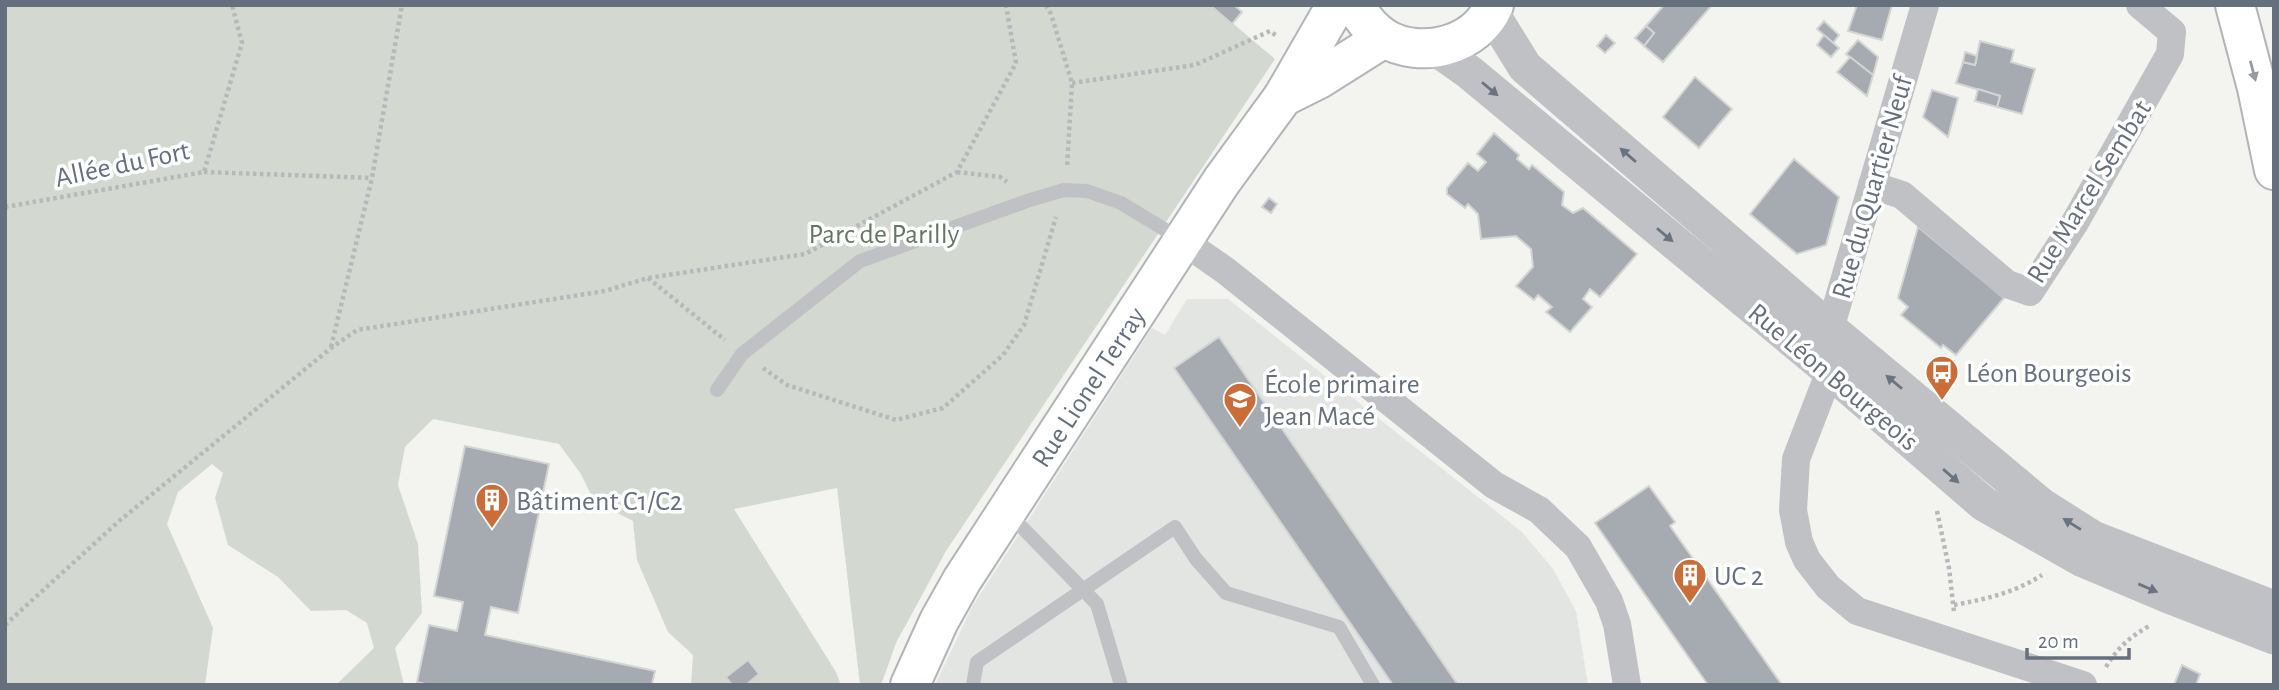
<svg xmlns="http://www.w3.org/2000/svg" width="2279" height="690" font-family="'Alegreya Sans',sans-serif">
<rect width="100%" height="100%" fill="#f3f3f0"/>
<polygon fill="#e3e5e3" points="1187,299 1228,299 1522,532 1553,569 1576,611 1588,685 935,685 972,607 1152,328 1165,335"/>
<polygon fill="#d3d9d1" points="5,5 1211,5 1275,59 946,551 896,643 881,685 860,685 837,488 734,509 836,672 841,685 691,685 693,655 668,632 637,560 633,521 594,501 581,474 559,444 433,419 405,447 398,485 418,544 422,613 395,648 404,685 336,685 374,648 367,623 346,610 311,611 278,577 228,545 215,498 223,473 212,464 178,492 167,524 213,628 205,685 5,685"/>
<g fill="#a6abb1" stroke="#d4d4d2" stroke-width="2">
<polygon points="1210,5 1234,5 1242,12 1232,24"/>
<polygon points="1664,5 1712,5 1663,62 1644,46 1654,33 1646,26"/>
<polygon points="1857,5 1892,5 1882,40 1848,31"/>
<polygon points="1824,21 1839,35 1833,43 1817,29"/>
<polygon points="1646,26 1654,33 1644,46 1635,38"/>
<polygon points="1606,35 1615,43 1605,53 1597,46"/>
<polygon points="1824,35 1839,48 1831,57 1817,45"/>
<polygon points="1858,40 1878,57 1873,75 1846,54"/>
<polygon points="1980,41 2014,50 2011,62 2035,69 2022,114 1997,107 2000,96 1956,83 1963,62 1975,65"/>
<polygon points="1965,52 1977,56 1975,65 1963,62"/>
<polygon points="1850,57 1873,75 1867,96 1837,72"/>
<polygon points="1695,77 1732,109 1699,148 1663,117"/>
<polygon points="1978,89 2000,96 1997,107 1975,101"/>
<polygon points="1932,90 1958,98 1948,137 1923,117"/>
<polygon points="1494,133 1519,155 1517,159 1529,169 1532,165 1564,192 1562,205 1573,213 1583,208 1637,254 1600,297 1590,289 1583,299 1592,307 1570,332 1546,312 1552,307 1538,295 1534,300 1516,286 1533,267 1531,249 1516,236 1481,239 1478,214 1468,204 1465,208 1447,194 1447,188 1468,163 1478,171 1486,162 1477,154"/>
<polygon points="1794,159 1839,197 1826,245 1797,254 1750,214"/>
<polygon points="1269,198 1277,204 1271,213 1262,207"/>
<polygon points="1918,227 2004,298 1956,355 1943,345 1941,348 1901,315 1908,307 1898,298"/>
<polygon points="1219,337 1458,685 1393,685 1174,368"/>
<polygon points="465,446 549,464 518,613 491,607 485,635 655,671 652,684 658,685 429,685 417,682 429,625 457,631 463,602 434,596"/>
<polygon points="1649,486 1675,522 1670,526 1782,685 1708,685 1595,523"/>
<polygon points="748,660 759,674 746,685 732,685 726,677"/>
<polygon points="2182,665 2200,674 2196,685 2174,685"/>
</g>
<g fill="none" stroke-linecap="round" stroke-linejoin="round">
<defs>
<g id="secondary">
<path d="M 1355,5 C 1362,18 1372,30 1384,38 C 1421,60 1477,46 1494,5"/>
<polyline points="1283,97 1319,79 1384,38"/>
<path id="s1" d="M 910,685 L 939,621 L 962,580 L 1221,182 L 1283,97 L 1336,5"/>
</g>
<polyline id="motorway" points="2235,5 2257,88 2274,170"/>
</defs>
<use href="#secondary" stroke="#b1b5b9" stroke-width="42"/>
<use href="#motorway" stroke="#b2b4b7" stroke-width="42"/>
<g stroke="#b6b8ba" stroke-width="4.5" stroke-dasharray="3.5 3.5" stroke-linecap="butt">
<polyline points="1046,5 1051,14 1072,83 1067,168"/>
<polyline points="1072,83 1195,65 1270,31 1278,37"/>
<polyline points="204,172 372,178"/>
<polyline points="957,172 1000,177 1007,182"/>
<polyline points="5,207 204,172 242,43 232,5"/>
<polyline points="648,278 725,340"/>
<polyline points="331,347 372,178 402,5"/>
<polyline points="763,368 787,385 896,420 943,408 1003,355 1024,325 1056,217"/>
<polyline points="1937,511 1949,568 1954,612"/>
<path d="M 1954,605 C 1986,599 2014,593 2042,575"/>
<polyline points="5,625 118,522 331,348 357,330 605,291 648,278 805,254 957,172 1016,63 1006,5"/>
<path d="M 2106,667 C 2117,648 2130,637 2149,626"/>
</g>
<g stroke="#bfc1c4" stroke-width="14">
<polyline points="717,390 742,354 860,261 1030,200 1064,190 1087,191 1121,203 1182,240"/>
<polyline points="1007,512 1097,604 1121,685"/>
<polyline points="973,685 977,662 1175,527 1196,559 1226,593 1339,627 1373,685"/>
</g>
<g stroke="#bfc1c4" stroke-width="28">
<polyline points="1925,5 1830,329 1830,371 1796,459 1793,510 1799,542 1807,560 1828,587 1857,611 2083,685"/>
<polyline points="1872,185 1902,195 2007,284 2030,292 2074,224 2170,54 2172,32 2140,5"/>
<polyline points="1183,241 1226,271 1494,485 1539,510 1578,547 1609,601 1617,624 1627,685"/>
</g>
<g stroke="#bfc1c4" stroke-width="35">
<polyline points="1491,12 1525,67 1830,329 2041,505 2093,538 2274,608"/>
<polyline points="1435,48 1469,72 1830,371 1984,504 2083,560 2166,595 2274,637"/>
</g>
<use href="#secondary" stroke="#fff" stroke-width="38"/>
<use href="#motorway" stroke="#fff" stroke-width="38"/>
</g>
<defs><path id="oneway-solid" d="M-6-.8H1V-3.2L6.5 0L1 3.2V.8H-6Z" transform="scale(1.75)"/></defs>
<use fill="#949ba4" href="#oneway-solid" transform="translate(2253 71) rotate(75)"/>
<g fill="#6a7481">
<use href="#oneway-solid" transform="translate(1490 89) rotate(40)"/>
<use href="#oneway-solid" transform="translate(1628 155) rotate(-139)"/>
<use href="#oneway-solid" transform="translate(1665 235) rotate(40)"/>
<use href="#oneway-solid" transform="translate(1894 382) rotate(-140)"/>
<use href="#oneway-solid" transform="translate(1951 476) rotate(41)"/>
<use href="#oneway-solid" transform="translate(2072 524) rotate(-148)"/>
<use href="#oneway-solid" transform="translate(2148 588) rotate(23)"/>
</g>
<defs>
<symbol id="bus-pin" viewBox="-11 -11 22 30"><path d="M0 17L-7.5 6A9.5 9.5 0 1 1 7.5 6Z" fill="#cb6d38" stroke="#fff"/><path d="M-5-6H5V4H4V6H2V4H-2V6H-4V4H-5ZM-3.5-4V0h7V-4ZM-3.5 1.2v1.5H-2V1.2ZM2 1.2v1.5H3.5V1.2Z" fill="#fff"/></symbol>
<symbol id="school-pin" viewBox="-11 -11 22 30"><path d="M0 17L-7.5 6A9.5 9.5 0 1 1 7.5 6Z" fill="#cb6d38" stroke="#fff"/><path d="M0-5L7-2L0 1L-7-2ZM-4 1L0 2.5L4 1V4Q0 6-4 4Z" fill="#fff"/></symbol>
<symbol id="building-pin" viewBox="-11 -11 22 30"><path d="M0 17L-7.5 6A9.5 9.5 0 1 1 7.5 6Z" fill="#cb6d38" stroke="#fff"/><path d="M-4-6H4V6H1V3H-1V6H-4ZM-2.5-4.3h1.7v1.8h-1.7ZM.8-4.3h1.7v1.8H.8ZM-2.5-1h1.7V.8h-1.7ZM.8-1h1.7V.8H.8Z" fill="#fff"/></symbol>
</defs>
<g fill-rule="evenodd">
<use href="#bus-pin" x="1923" y="353" width="38" height="52"/>
<use href="#school-pin" x="1221" y="380" width="38" height="52"/>
<use href="#building-pin" x="473" y="481" width="38" height="52"/>
<use href="#building-pin" x="1671" y="556" width="38" height="52"/>
</g>
<g text-anchor="middle" stroke-width="7" stroke-linejoin="round" paint-order="stroke">
<g font-size="28" fill="#66707d" stroke="#fff">
<text transform="translate(122 163) rotate(-12)" y="10">Allée du Fort</text>
<text transform="translate(1871 187) rotate(-74)" y="10">Rue du Quartier Neuf</text>
<text transform="translate(2088 191) rotate(-58)" y="10">Rue Marcel Sembat</text>
<text transform="translate(1834 376) rotate(40)" y="10">Rue Léon Bourgeois</text>
<text dy="10" stroke="none"><textPath href="#s1" startOffset="348">Rue Lionel Terray</textPath></text>
</g>
<g font-size="28" fill="#657564" stroke="#fff">
<text x="884" y="243">Parc de Parilly</text>
</g>
<g font-size="28" fill="#66707d" stroke="#fff" text-anchor="start">
<text x="1966" y="382">Léon Bourgeois</text>
<text x="1264" y="393">École primaire<tspan x="1264" dy="32">Jean Macé</tspan></text>
<text x="516" y="510">Bâtiment C1/C2</text>
<text x="1714" y="585">UC 2</text>
</g>
</g>
<rect width="2279" height="690" fill="none" stroke="#66707d" stroke-width="14"/>
<path d="M2027 648v10h102v-10" fill="none" stroke="#66707d" stroke-width="3.5"/>
<text x="2038" y="648" font-size="21" fill="#66707d" stroke="#ffffff" stroke-width="5" paint-order="stroke">20 m</text>
</svg>
